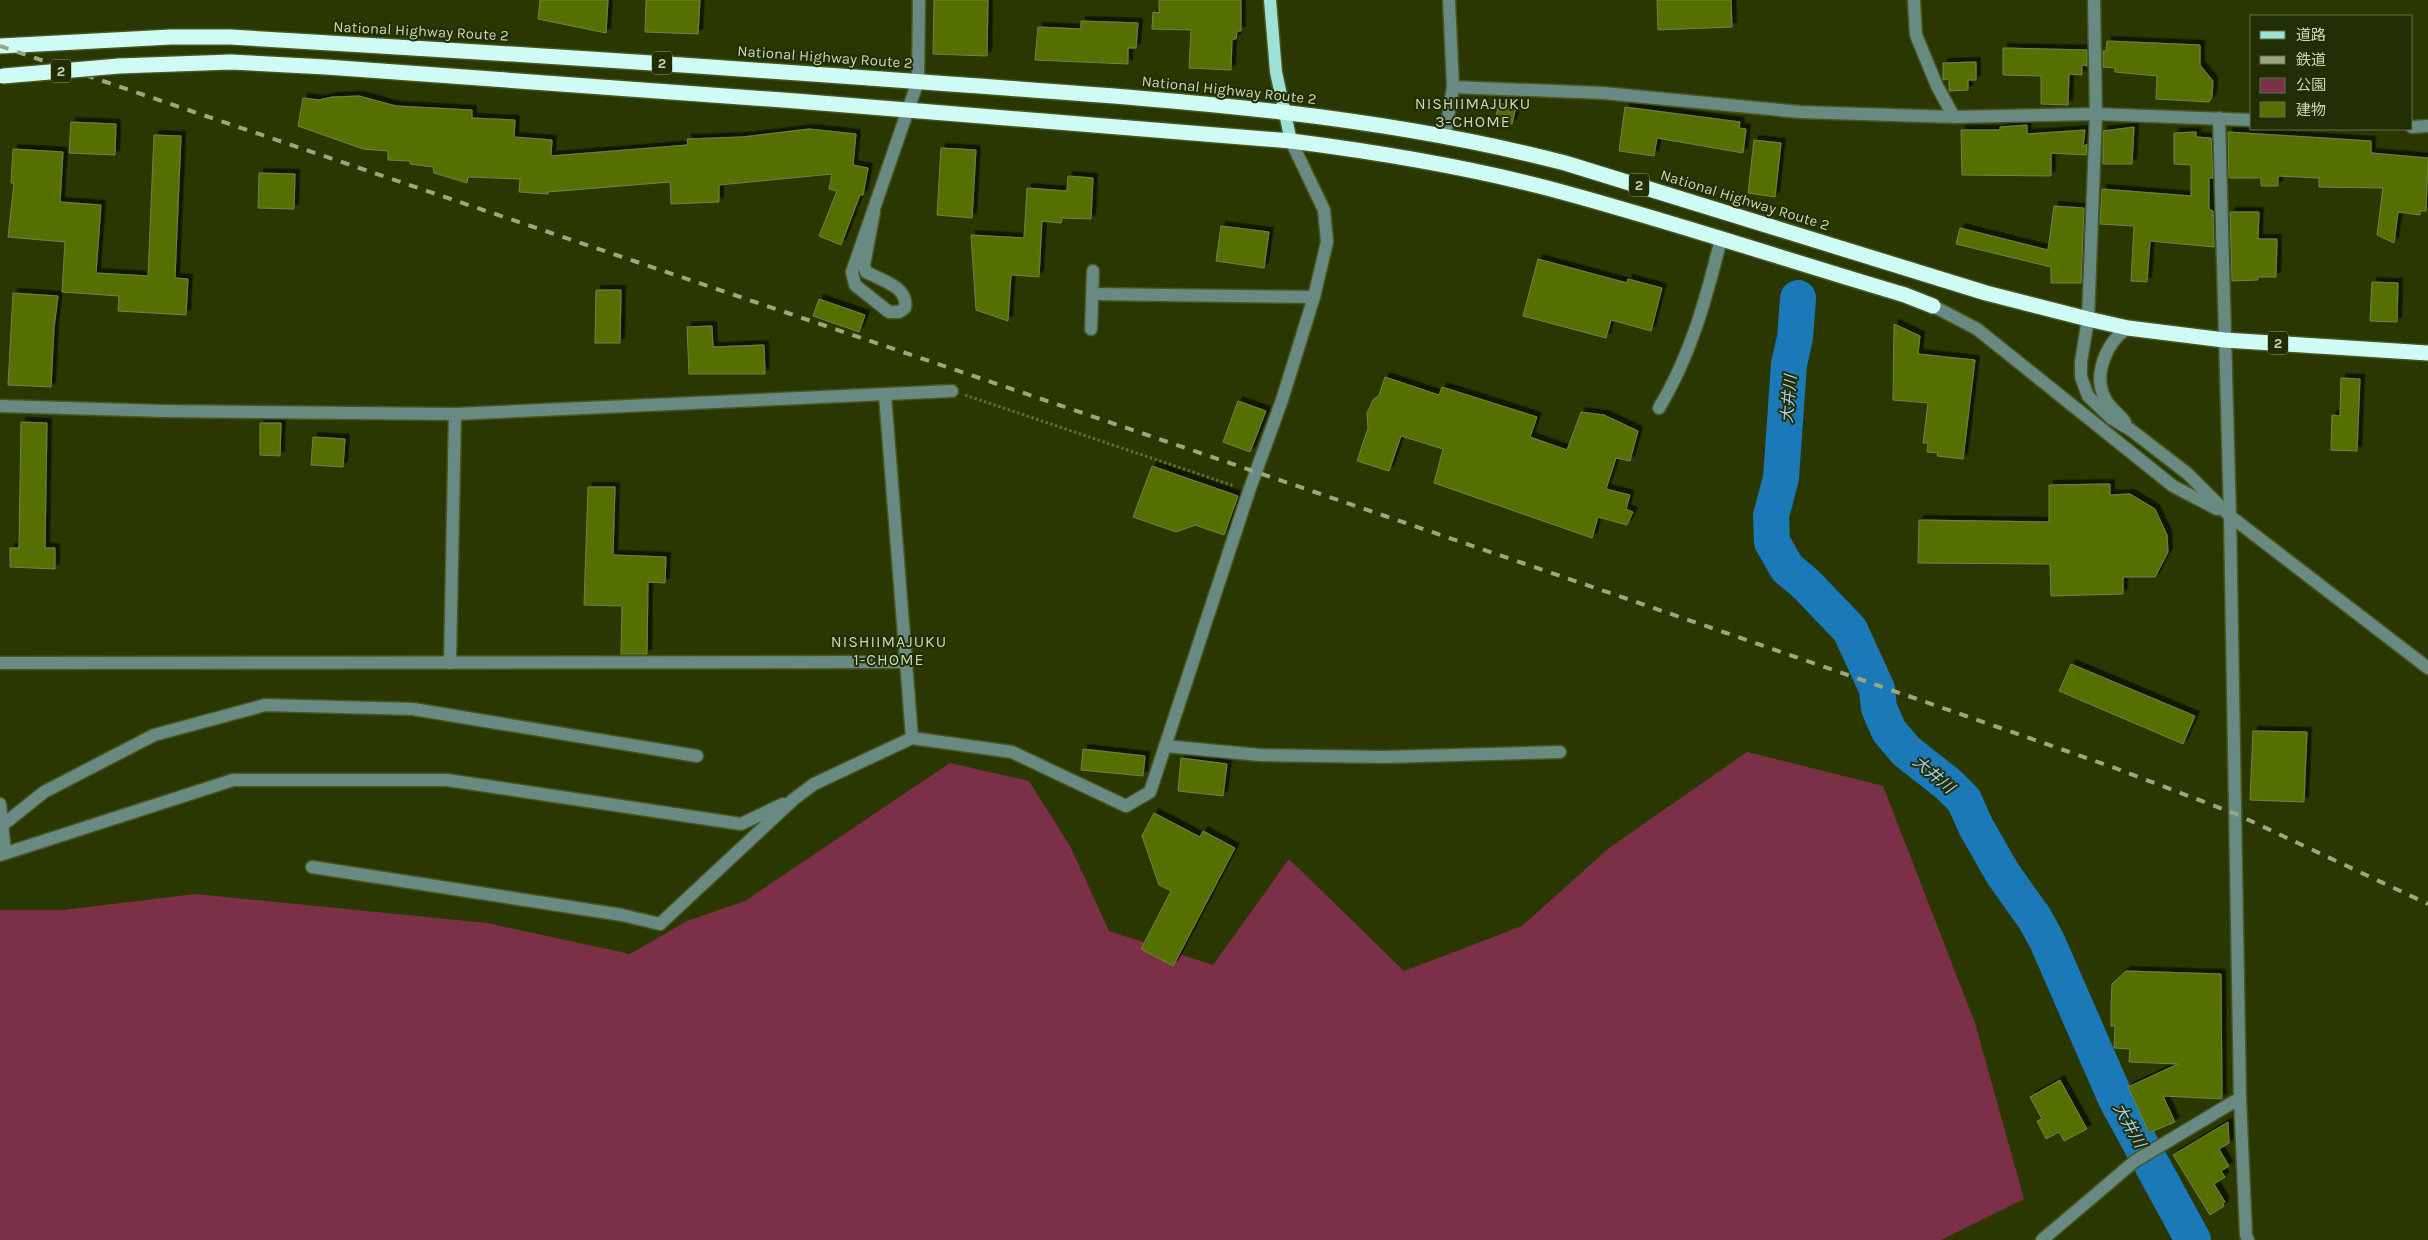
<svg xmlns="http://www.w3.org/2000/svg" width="2428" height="1240" font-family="Karla,'Noto Sans JP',sans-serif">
<defs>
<filter id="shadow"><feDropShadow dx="4.5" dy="-4.5" stdDeviation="0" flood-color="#0009"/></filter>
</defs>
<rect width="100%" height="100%" fill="#2a3800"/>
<polygon fill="#7c3048" points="1747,752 1883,786 1975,1023 2024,1199 1941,1240 0,1240 0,910 63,910 195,894 487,923 630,954 687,921 745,901 950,763 1029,781 1070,846 1109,931 1213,965 1289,859 1404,971 1522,926 1609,848"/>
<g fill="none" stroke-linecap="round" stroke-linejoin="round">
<polyline stroke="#1a79b6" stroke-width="36" points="1798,298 1795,338 1789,364 1781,478 1771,516 1772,542 1787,568 1806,584 1850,630 1877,689 1879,708 1889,731 1906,751 1948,784 1964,800 1976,827 2003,874 2035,919 2047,941 2116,1099 2193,1240"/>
</g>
<g fill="#577000" stroke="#71834c" filter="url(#shadow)">
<polygon points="540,0 608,0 606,33 538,19"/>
<polygon points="646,0 700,0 698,34 645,32"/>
<polygon points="934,0 988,0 987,56 933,54"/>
<polygon points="1159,0 1241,0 1241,31 1237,31 1236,39 1232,39 1231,70 1189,68 1191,30 1152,29 1153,12 1159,13"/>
<polygon points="1657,0 1731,0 1732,27 1658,30"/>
<polygon points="1081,21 1138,23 1136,48 1128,48 1128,64 1035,60 1038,27 1081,29"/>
<polygon points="2107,41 2200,45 2200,65 2213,81 2212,97 2209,102 2156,99 2157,76 2115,72 2115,68 2103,67 2103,51 2106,51"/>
<polygon points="2003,48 2087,50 2087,66 2082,65 2082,75 2069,74 2068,105 2041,104 2041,76 2003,75"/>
<polygon points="1976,62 1976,80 1968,80 1968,90 1949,91 1949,79 1943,80 1943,63"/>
<polygon points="359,96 396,106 472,110 472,118 515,120 514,137 552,140 551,156 688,145 687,139 743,137 809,129 856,134 853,165 868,168 863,195 860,195 841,245 819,236 837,191 829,189 832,174 719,185 719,202 671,204 670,182 548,192 548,194 519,192 520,179 468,177 467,183 434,173 433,167 410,164 410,161 388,160 388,151 363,149 298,126 303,98 319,100 332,97"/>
<polygon points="1499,103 1516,107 1512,124 1495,120"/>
<polygon points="1625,107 1740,122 1739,128 1746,129 1743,153 1657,138 1654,156 1619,151"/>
<polygon points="71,122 116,124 115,155 69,153"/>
<polygon points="2027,125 2027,134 2085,130 2083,147 2087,144 2086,155 2051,153 2051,176 1962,175 1961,130 2000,130 2000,127"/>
<polygon points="2134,127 2132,164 2103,164 2103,131"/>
<polygon points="2196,132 2196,137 2211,138 2213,178 2209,178 2209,209 2213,211 2214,247 2150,241 2147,282 2131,281 2134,226 2100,224 2102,189 2191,196 2191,165 2174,164 2174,133"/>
<polygon points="2228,132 2371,141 2371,153 2428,158 2426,211 2420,211 2420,215 2398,212 2394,243 2377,235 2383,188 2319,187 2319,178 2278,176 2278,186 2261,186 2261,178 2229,178"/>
<polygon points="154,135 181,136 175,278 188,279 186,315 118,311 119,296 62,292 65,242 8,237 14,183 11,183 13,149 63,152 60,202 101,205 96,273 148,276"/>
<polygon points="1754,140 1781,143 1775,197 1748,193"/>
<polygon points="941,148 976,150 972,218 937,215"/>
<polygon points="259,173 295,174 294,209 258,208"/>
<polygon points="1068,176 1093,178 1091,219 1062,218 1061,223 1042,221 1039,277 1011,275 1008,321 976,310 971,235 1024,238 1027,188 1067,191"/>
<polygon points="2054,206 2084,208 2081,283 2051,283 2051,267 1956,244 1960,228 2048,250"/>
<polygon points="2230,212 2259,212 2258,239 2277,239 2276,277 2258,277 2258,280 2232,281"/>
<polygon points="1221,226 1269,232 1264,268 1216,261"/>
<polygon points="1538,259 1627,283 1628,279 1662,288 1651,331 1611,320 1606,338 1523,316"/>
<polygon points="2372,282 2398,283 2397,322 2370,321"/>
<polygon points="596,290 621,290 620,343 595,343"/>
<polygon points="13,293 58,296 54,328 51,387 8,385"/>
<polygon points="819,299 865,315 859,332 813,316"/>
<polygon points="1894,324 1920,336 1918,354 1975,360 1963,459 1937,456 1938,453 1927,452 1928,443 1923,443 1928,403 1893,400"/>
<polygon points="712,326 713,347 764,345 765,374 689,374 687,327"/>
<polygon points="1385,377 1439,395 1442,387 1537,417 1530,437 1567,450 1581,412 1604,415 1638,431 1630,461 1616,458 1606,489 1630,495 1626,509 1633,512 1627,525 1598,517 1592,538 1434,483 1443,449 1401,436 1389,471 1357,461 1368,428 1367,413 1373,400 1379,395"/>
<polygon points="2341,378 2360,379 2357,451 2331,450 2332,415 2340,416"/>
<polygon points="1238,401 1266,411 1250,452 1223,442"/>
<polygon points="21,422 47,423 45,548 55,548 55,569 10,567 10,548 19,548"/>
<polygon points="260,423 281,423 280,456 260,455"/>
<polygon points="313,437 345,439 343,467 311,465"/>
<polygon points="1152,466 1238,496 1224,535 1195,525 1176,532 1133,517"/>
<polygon points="2110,484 2110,495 2130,494 2155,509 2167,535 2168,552 2155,577 2123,577 2123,594 2051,596 2050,564 1918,563 1919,520 2049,522 2049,485"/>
<polygon points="588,487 615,487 613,555 666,557 665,583 648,582 647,654 621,654 622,606 584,605"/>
<polygon points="2071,664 2195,716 2183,744 2059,691"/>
<polygon points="2253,731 2307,732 2304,802 2250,800"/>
<polygon points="1083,749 1145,756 1143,776 1081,770"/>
<polygon points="1181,758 1227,764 1223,796 1178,791"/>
<polygon points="1154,813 1200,837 1203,831 1235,848 1173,966 1141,949 1171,891 1159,885 1142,836"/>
<polygon points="2126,971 2221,974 2222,1099 2163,1096 2175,1122 2149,1133 2128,1087 2178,1064 2129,1062 2130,1049 2114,1048 2115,1026 2111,1026 2111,1008 2112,984"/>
<polygon points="2060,1080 2087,1129 2064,1141 2059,1132 2046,1139 2037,1121 2042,1119 2030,1097"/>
<polygon points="2228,1122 2229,1143 2219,1149 2229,1166 2221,1171 2225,1177 2214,1184 2225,1202 2223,1203 2224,1206 2210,1215 2173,1155"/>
</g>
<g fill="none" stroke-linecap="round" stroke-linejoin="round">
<defs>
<g id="minor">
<polyline points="1914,0 1916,35 1937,86 1954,117"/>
<polyline points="2094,0 2096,114 2088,319 2081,362 2081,377 2088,396 2111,418 2131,430 2188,474 2230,516 2428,668"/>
<polyline points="1453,87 1603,93 1800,112 1954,117 2096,114 2252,120"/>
<polyline points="2219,118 2230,516 2240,1098 2246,1235 2248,1240"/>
<polyline points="2412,127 2428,126"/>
<polyline points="1445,136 1453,87 1449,0"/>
<path d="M 874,212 L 864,265 L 866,272 C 881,280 909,287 905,308 L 899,312 L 889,312 L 855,285 L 852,272 L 918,81 L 919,0"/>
<polyline points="1092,294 1314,297"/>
<polyline points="1933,306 1977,329 2173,486 2217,509"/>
<polyline points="1091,329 1093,271"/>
<polyline points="885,395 912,738"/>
<polyline points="0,406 164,411 455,414 952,391"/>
<path d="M 1659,408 C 1691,355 1706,299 1721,239"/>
<path d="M 2125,422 C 2120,415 2112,409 2107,402 C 2091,377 2106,342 2128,328"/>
<polyline points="0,663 906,662"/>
<polyline points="450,663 455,414"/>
<polyline points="1165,746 1260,755 1384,757 1560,752"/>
<polyline points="0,804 5,853"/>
<polyline points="4,824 44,792 154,735 265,705 413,709 697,756"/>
<polyline points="0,855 233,780 447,780 741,824 783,804"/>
<polyline points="312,867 622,915 660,924 794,799 814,784 912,738 1012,752 1126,806 1150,792 1249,491 1282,400 1314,297 1327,242 1324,210 1291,141"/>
<polyline points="2042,1240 2135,1161 2240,1098"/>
</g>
<polyline id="major" points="1270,0 1276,72 1291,141"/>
<g id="highway">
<path d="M 0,46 L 171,37 L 230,37 C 470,51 710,66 950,84 C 1157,99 1364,111 1565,163 L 1986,293 L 2088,319 L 2128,328 L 2224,340 L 2428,353"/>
<path d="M 119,66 L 231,62 L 326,67 L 796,101 L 1291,141 C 1377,152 1463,166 1547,188 C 1668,220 1786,260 1905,295 L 1933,306"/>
</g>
</defs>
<use href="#minor" stroke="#475521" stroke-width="15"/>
<use href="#major" stroke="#475521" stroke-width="15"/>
<use href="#highway" stroke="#475521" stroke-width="18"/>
<polyline stroke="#606d3e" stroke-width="3" stroke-dasharray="2.5 2.5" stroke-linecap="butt" points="965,395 1234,486"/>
<use href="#minor" stroke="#698983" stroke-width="12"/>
<use href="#major" stroke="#9ee1d6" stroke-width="12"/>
<use href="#highway" stroke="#cefcf4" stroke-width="15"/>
<path stroke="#9ba782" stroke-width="4" stroke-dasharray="9 9" stroke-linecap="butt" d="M 0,46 C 705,286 1412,522 2115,768 L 2236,814 L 2428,904"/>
<defs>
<polyline id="highway-bridge" points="3,76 119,66"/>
</defs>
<use href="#highway-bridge" stroke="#475521" stroke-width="18" stroke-linecap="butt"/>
<use href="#highway-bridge" stroke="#cefcf4" stroke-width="15"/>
</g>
<g text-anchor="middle" stroke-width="4" stroke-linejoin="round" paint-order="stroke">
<g fill="#212d02" stroke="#99a483" stroke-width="1">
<rect x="652" y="51.5" width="20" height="23" rx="4"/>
<rect x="51" y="59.5" width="20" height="23" rx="4"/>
<rect x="1629" y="173.5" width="20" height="23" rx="4"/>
<rect x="2268" y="331.5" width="20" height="23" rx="4"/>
</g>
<g font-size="14" font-weight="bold" fill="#ccd7ba">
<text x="662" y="68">2</text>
<text x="61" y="76">2</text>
<text x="1639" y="190">2</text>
<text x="2278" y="348">2</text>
</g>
<g font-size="15" fill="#ccd7ba" stroke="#212d02">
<text transform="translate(421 31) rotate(3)" y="5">National Highway Route 2</text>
<text transform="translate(825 57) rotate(4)" y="5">National Highway Route 2</text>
<text transform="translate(1229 90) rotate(6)" y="5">National Highway Route 2</text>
<text transform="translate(1745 200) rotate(17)" y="5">National Highway Route 2</text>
</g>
<g font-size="16" letter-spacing="1" fill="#ccd7ba" stroke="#212d02">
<text x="1473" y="109">NISHIIMAJUKU<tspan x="1473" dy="18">3-CHOME</tspan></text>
<text x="889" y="647">NISHIIMAJUKU<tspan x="889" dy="18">1-CHOME</tspan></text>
</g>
<g font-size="16" font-style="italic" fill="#a8cff0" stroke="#212d02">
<text transform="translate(1788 399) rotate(-85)" y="6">大井川</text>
<text transform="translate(1934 774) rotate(40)" y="6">大井川</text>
<text transform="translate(2130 1125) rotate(61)" y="6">大井川</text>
</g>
</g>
<rect x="2250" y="15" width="162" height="115" fill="#212d02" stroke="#65714c"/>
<rect x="2260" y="31" width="25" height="8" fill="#9ee1d6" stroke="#65714c"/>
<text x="2296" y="40" font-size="15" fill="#ccd7ba">道路</text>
<rect x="2260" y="56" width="25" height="8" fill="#9ba782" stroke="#65714c"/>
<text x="2296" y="65" font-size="15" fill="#ccd7ba">鉄道</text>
<rect x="2260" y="78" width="25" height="15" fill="#7c3048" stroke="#65714c"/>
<text x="2296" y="90" font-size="15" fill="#ccd7ba">公園</text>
<rect x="2260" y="102" width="25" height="15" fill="#577000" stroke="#65714c"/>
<text x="2296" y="115" font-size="15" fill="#ccd7ba">建物</text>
</svg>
